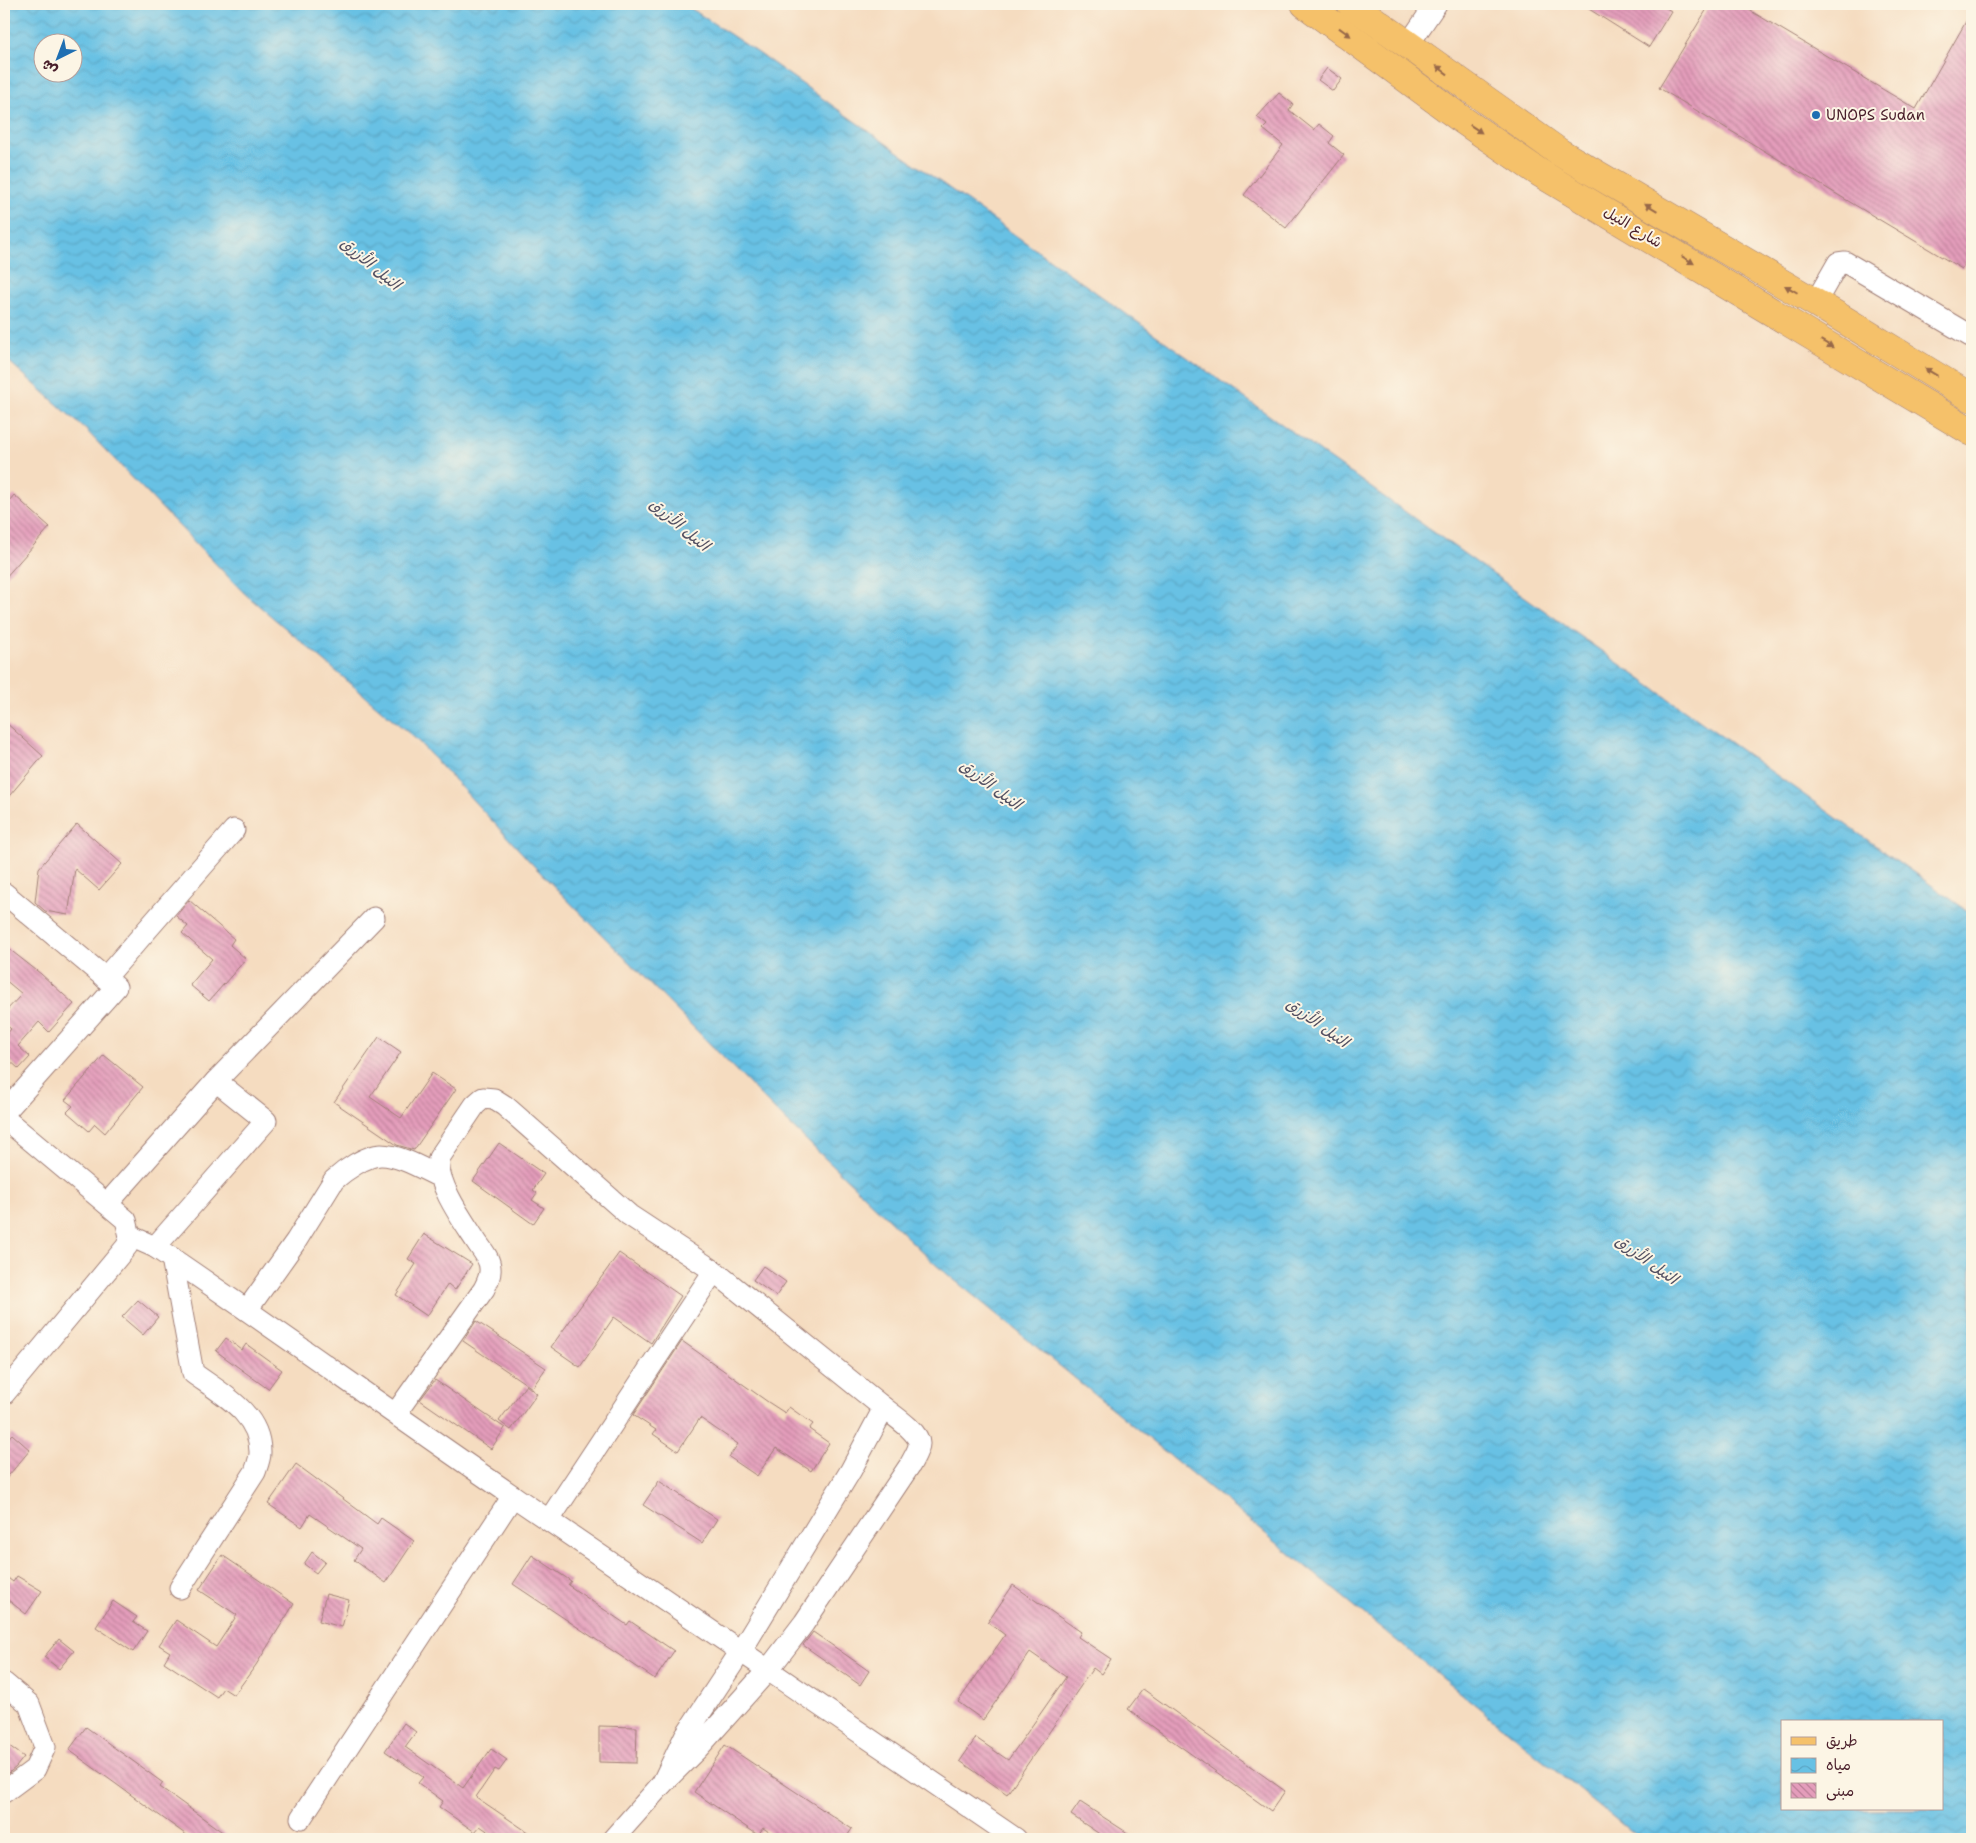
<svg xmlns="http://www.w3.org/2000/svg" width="1976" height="1843" font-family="'Shantell Sans','Playpen Sans Arabic',sans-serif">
<defs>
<pattern id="water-waves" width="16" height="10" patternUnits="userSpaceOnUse" patternTransform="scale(1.25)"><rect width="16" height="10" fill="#67c1e4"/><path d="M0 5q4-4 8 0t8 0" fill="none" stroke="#5ba5c4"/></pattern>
<pattern id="building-back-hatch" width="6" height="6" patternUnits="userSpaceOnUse" patternTransform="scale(1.25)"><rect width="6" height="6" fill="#e49dbb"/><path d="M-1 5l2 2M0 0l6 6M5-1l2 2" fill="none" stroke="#bb7f98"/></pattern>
</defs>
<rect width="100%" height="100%" fill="#fcf5e5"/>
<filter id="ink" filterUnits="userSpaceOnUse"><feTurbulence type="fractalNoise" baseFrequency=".02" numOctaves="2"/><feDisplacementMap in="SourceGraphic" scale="10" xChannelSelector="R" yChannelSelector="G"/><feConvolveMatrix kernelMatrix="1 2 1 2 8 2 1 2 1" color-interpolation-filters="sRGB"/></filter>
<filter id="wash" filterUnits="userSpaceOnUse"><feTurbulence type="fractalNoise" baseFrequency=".0096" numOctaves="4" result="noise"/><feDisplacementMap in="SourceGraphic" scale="20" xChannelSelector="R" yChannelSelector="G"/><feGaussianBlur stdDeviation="1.12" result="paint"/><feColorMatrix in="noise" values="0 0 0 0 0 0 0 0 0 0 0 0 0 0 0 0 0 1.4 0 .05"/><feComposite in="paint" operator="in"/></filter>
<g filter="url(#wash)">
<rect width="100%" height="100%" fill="#f5dcc0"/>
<path fill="url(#water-waves)" stroke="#587088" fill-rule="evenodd" d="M 4,4 L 684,4 L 757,52 L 1972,914 L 1972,1839 L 1640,1839 L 936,1265 L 780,1115 L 535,867 L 417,740 L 244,593 L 85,429 L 4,357 ZM 42,42 L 72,42 L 72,72 L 42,72 ZM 1782,1722 L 1942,1722 L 1942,1809 L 1782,1809 Z"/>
<g id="blocks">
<g fill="url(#building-back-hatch)">
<polygon points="1581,4 1660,4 1671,11 1649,47"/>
<polygon points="1710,4 1739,4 1916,109 1972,11 1972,252 1962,269 1659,88"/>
<polygon points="1327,68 1342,79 1333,91 1318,80"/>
<polygon points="1279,93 1293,104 1289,110 1314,130 1319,124 1334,136 1329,143 1344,155 1286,228 1244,195 1283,145 1263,129 1267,125 1257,117"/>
<polygon points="14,495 50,527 4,579 4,507"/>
<polygon points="4,721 43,756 4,802"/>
<polygon points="77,824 122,864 99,890 75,869 68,915 45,911 35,902 39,868"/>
<polygon points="189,900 234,939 230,945 246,959 209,1001 190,985 212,959 182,933 188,926 176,916"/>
<polygon points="4,945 41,974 74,1004 49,1032 39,1022 18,1046 30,1057 19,1069 7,1058 4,1062 4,1033 6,1035 11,1029 4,1023 4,1013 22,994 4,979"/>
<polygon points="379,1037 401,1052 370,1097 401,1118 432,1073 456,1089 414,1150 397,1145 334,1102"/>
<polygon points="104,1055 143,1087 105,1133 95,1124 89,1131 67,1112 73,1106 65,1100"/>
<polygon points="499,1143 544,1174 533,1190 537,1193 532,1200 544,1208 533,1224 473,1181"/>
<polygon points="424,1234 472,1264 455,1290 448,1284 427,1316 396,1295 416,1264 408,1259"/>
<polygon points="619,1253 681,1296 651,1343 614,1317 580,1367 551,1347"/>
<polygon points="763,1266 786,1282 776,1296 753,1280"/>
<polygon points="138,1300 158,1317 143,1335 122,1317"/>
<polygon points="476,1321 546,1368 532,1388 463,1341"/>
<polygon points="226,1338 242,1350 246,1344 282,1370 268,1389 216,1351"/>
<polygon points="682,1341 768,1402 785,1413 789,1407 813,1424 809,1429 829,1443 811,1471 776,1448 757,1476 729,1457 738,1444 700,1418 678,1451 653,1434 656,1430 633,1415"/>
<polygon points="435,1380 505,1428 491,1449 420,1400"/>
<polygon points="526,1385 537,1394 511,1430 499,1421"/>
<polygon points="12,1434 30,1450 4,1481 4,1443"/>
<polygon points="296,1464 377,1524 381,1518 414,1541 386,1583 354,1560 361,1549 310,1514 302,1527 268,1504"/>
<polygon points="659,1481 717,1519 702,1543 643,1505"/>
<polygon points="312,1552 325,1562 316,1573 304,1564"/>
<polygon points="222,1555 294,1604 256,1665 234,1695 223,1688 217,1697 164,1662 170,1652 159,1645 176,1620 216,1647 237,1615 199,1590"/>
<polygon points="532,1555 571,1581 568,1585 627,1625 630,1621 674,1651 655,1679 513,1584"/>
<polygon points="4,1575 13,1582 17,1576 42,1591 26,1614 4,1597"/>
<polygon points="1013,1585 1081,1632 1078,1637 1111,1659 1101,1674 1093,1668 1007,1794 960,1761 976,1738 1008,1760 1066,1677 1030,1652 983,1720 958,1702 1005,1635 988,1622"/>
<polygon points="326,1594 349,1600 342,1627 319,1621"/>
<polygon points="113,1601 137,1617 133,1622 147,1631 133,1652 96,1627"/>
<polygon points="813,1632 869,1671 860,1685 803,1645"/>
<polygon points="59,1639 74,1651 59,1669 44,1657"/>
<polygon points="1143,1689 1285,1791 1271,1811 1128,1709"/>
<polygon points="404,1723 416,1732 405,1747 463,1788 491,1749 507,1760 499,1771 495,1769 476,1797 538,1839 499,1839 480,1826 475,1832 439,1807 443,1801 418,1783 423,1777 385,1751"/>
<polygon points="599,1726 637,1727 636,1763 599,1762"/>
<polygon points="86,1727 163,1783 160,1787 232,1839 192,1839 69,1750"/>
<polygon points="4,1742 24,1757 16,1767 4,1777"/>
<polygon points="725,1745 852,1829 845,1839 780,1839 763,1828 758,1835 694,1792"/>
<polygon points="1080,1802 1137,1839 1107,1839 1071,1815"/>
</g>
</g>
</g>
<g filter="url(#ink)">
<use href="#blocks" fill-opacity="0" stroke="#a07e76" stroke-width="1"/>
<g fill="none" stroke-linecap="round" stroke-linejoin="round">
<defs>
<g id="minor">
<polyline points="1408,45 1436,4"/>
<polyline points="1815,303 1838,263 1845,262 1972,337"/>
<polyline points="4,893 116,987 4,1113"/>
<polyline points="105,978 234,830"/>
<polyline points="4,1118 126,1220 130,1236 127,1246 4,1394"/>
<polyline points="107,1204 216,1081 374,918"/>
<path d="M 130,1236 L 155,1247 C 275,1328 393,1414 513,1496 C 681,1611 848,1726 1016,1839"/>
<polyline points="155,1247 266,1121 216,1081"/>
<path d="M 172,1258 L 193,1373 C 220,1393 261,1413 260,1453 C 260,1459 257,1466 255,1472 L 180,1588"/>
<path d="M 247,1310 L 296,1241 L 334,1180 C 344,1171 366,1155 381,1155 C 400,1155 423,1169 440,1177"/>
<path d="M 884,1408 C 893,1415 920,1433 919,1444 C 919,1450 913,1459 910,1465 L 804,1623 L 768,1670 L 698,1748 L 662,1784 L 685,1736 L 741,1651 L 851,1470 Z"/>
<path d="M 396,1413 L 484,1289 C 487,1283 491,1275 490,1268 C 490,1258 481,1249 476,1241 C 463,1221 435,1182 439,1158 L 475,1105 L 483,1098 L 494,1099 L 505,1106 L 629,1215 L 714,1271 L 884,1408"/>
<polyline points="549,1520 714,1271"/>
<polyline points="4,1683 29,1704 45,1747 35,1769 4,1792"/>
<polyline points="301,1818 513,1496"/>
<polyline points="613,1839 662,1784"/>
</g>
<g id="major">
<polyline points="1305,4 1464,121 1540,173 1972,432"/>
<polyline points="1351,4 1559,152 1838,316 1972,398"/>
</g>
</defs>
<use href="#minor" stroke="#a07e76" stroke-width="23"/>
<use href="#major" stroke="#a07e76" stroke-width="29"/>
<use href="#minor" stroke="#fff" stroke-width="21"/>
<use href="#major" stroke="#f5c16b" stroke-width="28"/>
</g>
<defs><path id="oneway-solid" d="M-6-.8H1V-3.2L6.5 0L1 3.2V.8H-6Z" transform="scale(1.25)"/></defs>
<g fill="#976848">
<use href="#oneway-solid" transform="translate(1345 32) rotate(36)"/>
<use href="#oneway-solid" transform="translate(1442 70) rotate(-144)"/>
<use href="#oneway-solid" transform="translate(1476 129) rotate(34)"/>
<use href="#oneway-solid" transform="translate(1651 207) rotate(-149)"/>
<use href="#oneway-solid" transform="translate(1688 260) rotate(31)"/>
<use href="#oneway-solid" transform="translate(1791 289) rotate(-150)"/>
<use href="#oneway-solid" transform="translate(1827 344) rotate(31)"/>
<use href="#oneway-solid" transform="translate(1931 372) rotate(-149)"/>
</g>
</g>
<circle fill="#1f6fb2" stroke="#fcf5e5" stroke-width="2" cx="1816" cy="115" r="5"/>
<g text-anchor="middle" stroke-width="4" stroke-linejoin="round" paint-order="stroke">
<g font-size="15" fill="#4a1f2b" stroke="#fcf5e5" text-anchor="start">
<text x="1826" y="120">UNOPS Sudan</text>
</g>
<g font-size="15" fill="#4a1f2b" stroke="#fcf5e5">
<text transform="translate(1633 227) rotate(31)" y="5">شارع النيل</text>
</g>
<g font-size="16" font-style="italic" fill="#535062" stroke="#fcf5e5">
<text transform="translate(371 263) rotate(40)" y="6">النيل الأزرق</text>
<text transform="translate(680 524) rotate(40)" y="6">النيل الأزرق</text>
<text transform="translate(991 784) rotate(37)" y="6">النيل الأزرق</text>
<text transform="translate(1318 1022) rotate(36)" y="6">النيل الأزرق</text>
<text transform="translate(1647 1259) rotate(36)" y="6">النيل الأزرق</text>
</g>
</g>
<rect width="1976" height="1843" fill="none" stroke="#fcf5e5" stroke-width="20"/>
<rect x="1781" y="1720" width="162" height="90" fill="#fcf5e5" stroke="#b59f9b"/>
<rect x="1791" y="1737" width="25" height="8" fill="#f5c16b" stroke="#b59f9b"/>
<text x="1826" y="1746" font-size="15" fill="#4a1f2b">طريق</text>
<rect x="1791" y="1758" width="25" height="15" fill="url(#water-waves)" stroke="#b59f9b"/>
<text x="1826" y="1770" font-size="15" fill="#4a1f2b">مياه</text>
<rect x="1791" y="1783" width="25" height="15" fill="url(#building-back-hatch)" stroke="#b59f9b"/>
<text x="1826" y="1796" font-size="15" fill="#4a1f2b">مبنى</text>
<g transform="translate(58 58) rotate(222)"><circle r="24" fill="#fcf5e5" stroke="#b59f9b"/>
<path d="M0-4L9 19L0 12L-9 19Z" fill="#1f6fb2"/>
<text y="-8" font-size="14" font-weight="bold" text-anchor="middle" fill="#4a1f2b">ش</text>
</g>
</svg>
